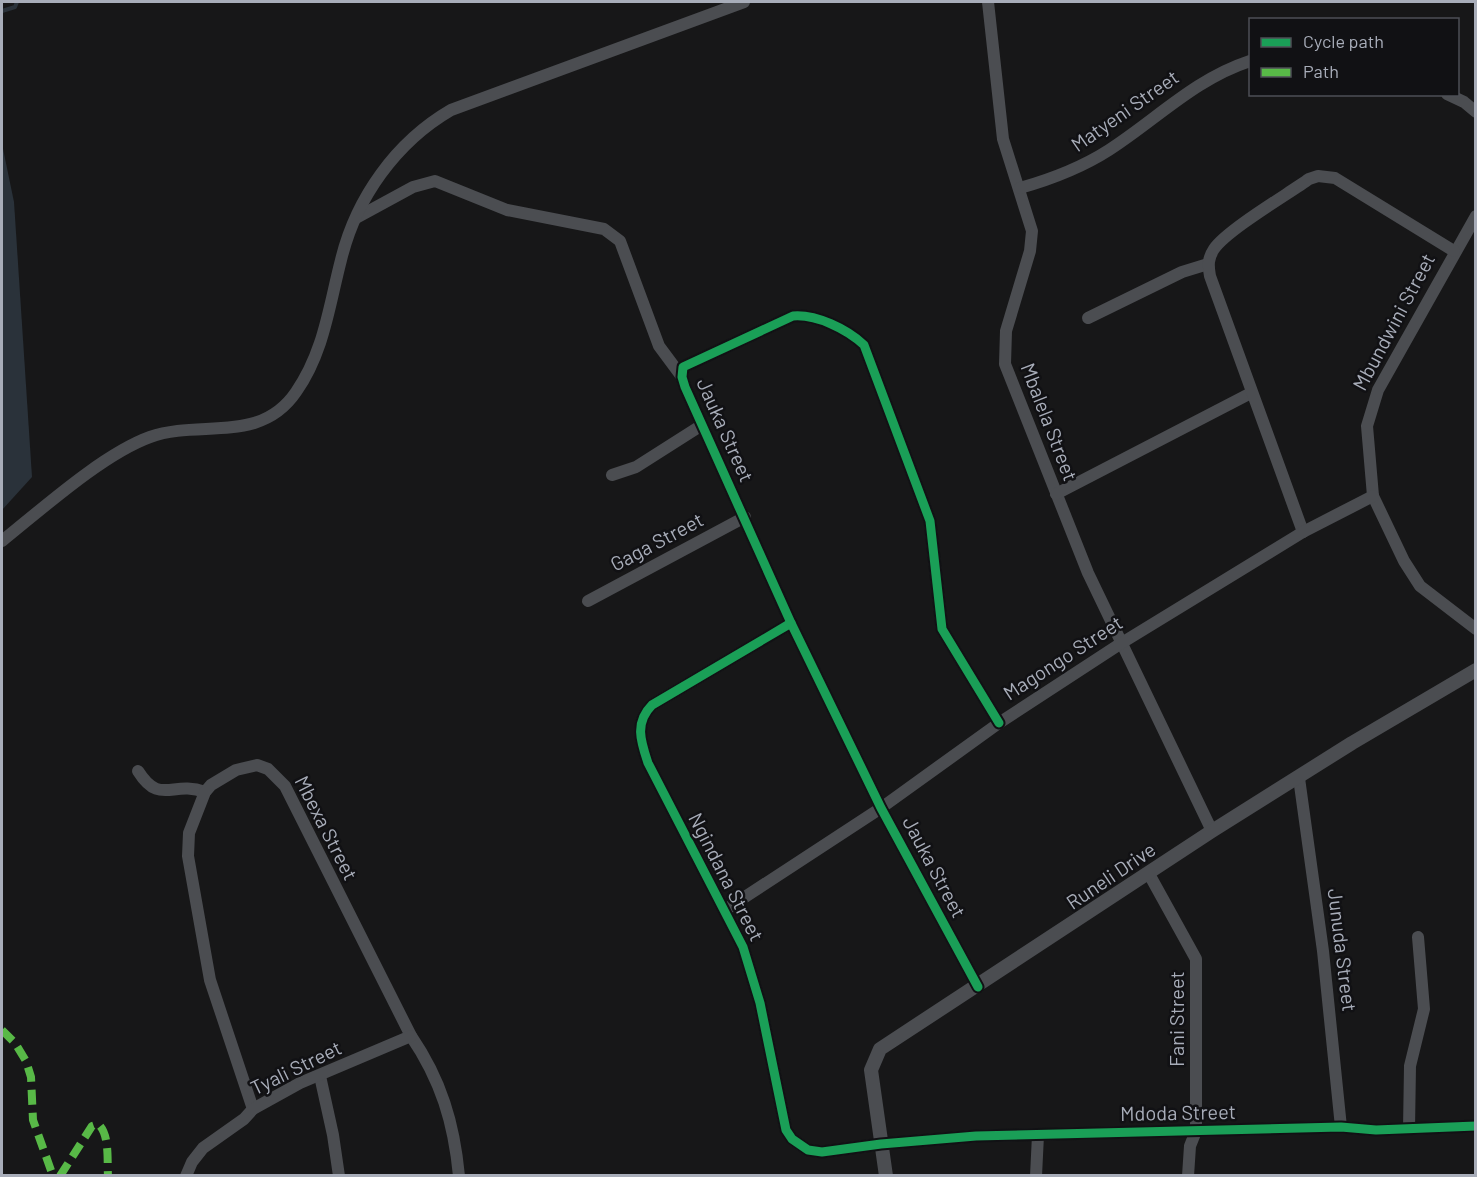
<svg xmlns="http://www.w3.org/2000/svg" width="1477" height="1177" font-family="Barlow,sans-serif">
<rect width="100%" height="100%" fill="#171718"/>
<polygon fill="#2a323a" points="2,144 14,202 32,477 2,510"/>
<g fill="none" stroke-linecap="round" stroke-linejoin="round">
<polyline stroke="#2a323a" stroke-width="4" points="2,11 15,7 17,2"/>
<g stroke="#4b4d51" stroke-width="12">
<polyline points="988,2 1003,139 1032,231 1030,251 1006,331 1005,364 1088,573 1212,831"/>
<polyline points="1447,94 1464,102 1476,112"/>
<path d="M 1020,188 C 1052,179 1081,168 1109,150 C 1157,119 1195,79 1250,61"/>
<polyline points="1476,216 1378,390 1367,426 1373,496 1404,561 1420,586 1476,629"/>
<polyline points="356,218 413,187 435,181 507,210 604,229 620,241 659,346 682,377"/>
<polyline points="1088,318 1182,272 1208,264"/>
<polyline points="612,475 636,467 702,425"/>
<polyline points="1056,494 1251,393"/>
<path d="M 1303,532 L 1210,276 C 1208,265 1208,258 1214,249 C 1227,230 1288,194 1309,179 L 1318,176 L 1335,178 L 1454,251"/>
<path d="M 2,541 C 42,509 103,454 150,437 C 200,419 260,445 296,392 C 324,352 329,306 341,260 C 356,198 396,142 451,110 L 744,2"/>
<polyline points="588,601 745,517"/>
<path d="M 791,623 L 652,705 C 634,723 641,742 648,763 L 743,947 L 760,1003 L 786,1130 L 792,1139 L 808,1150 L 822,1152 L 881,1144 L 976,1136 L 1341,1127 L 1376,1130 L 1476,1126"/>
<path d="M 138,771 C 160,806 172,780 205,792"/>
<polyline points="1299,778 1323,951 1341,1127"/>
<polyline points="1149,874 1196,959 1196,1131 1190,1146 1188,1176"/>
<polyline points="725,910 881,808 999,723 1120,644 1303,532 1373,496"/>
<path d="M 978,987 L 881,808 L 791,623 L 685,387 L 682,377 L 683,367 L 793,316 C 816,314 847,329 864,345 L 930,521 L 942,629 L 999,723"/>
<polyline points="320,1076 333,1135 339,1176"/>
<path d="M 253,1109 L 210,980 L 188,856 L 189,833 L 205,792 L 211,785 L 236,770 L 257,765 L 268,769 L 285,786 L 411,1036 C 441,1080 454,1123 459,1176"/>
<polyline points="1409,1129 1410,1066 1424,1009 1418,937"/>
<polyline points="186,1176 192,1162 203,1148 244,1119 253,1109 300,1083 411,1036"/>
<polyline points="1036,1176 1038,1135"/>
</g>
<polyline stroke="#4b4d51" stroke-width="14" points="886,1176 871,1070 880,1049 1212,831 1352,743 1476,670"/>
<g stroke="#58b947" stroke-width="8" stroke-dasharray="15 8" stroke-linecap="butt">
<polyline points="2,1030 15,1043 26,1061 31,1077 33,1120 53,1176"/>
<path d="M 60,1176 L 92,1126 L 98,1124 C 110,1134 107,1161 108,1176"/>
</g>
<defs>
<g id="cycleway">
<path d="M 791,623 L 652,705 C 634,723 641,742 648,763 L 743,947 L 760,1003 L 786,1130 L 792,1139 L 808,1150 L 822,1152 L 881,1144 L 976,1136 L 1341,1127 L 1376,1130 L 1476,1126"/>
<path d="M 978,987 L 881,808 L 791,623 L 685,387 L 682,377 L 683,367 L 793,316 C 816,314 847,329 864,345 L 930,521 L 942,629 L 999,723"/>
</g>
</defs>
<use href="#cycleway" stroke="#111114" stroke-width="13"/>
<use href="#cycleway" stroke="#1a9f57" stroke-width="9"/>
</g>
<g text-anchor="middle" stroke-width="5" stroke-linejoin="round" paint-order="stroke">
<g font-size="20" fill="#a8adb9" stroke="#111114">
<text transform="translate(1125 111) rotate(-35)" y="7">Matyeni Street</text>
<text transform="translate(1394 322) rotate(-62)" y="7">Mbundwini Street</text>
<text transform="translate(1049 422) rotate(69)" y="7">Mbalela Street</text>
<text transform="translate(725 430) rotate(66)" y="7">Jauka Street</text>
<text transform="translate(657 542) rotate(-28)" y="7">Gaga Street</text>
<text transform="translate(1063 658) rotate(-33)" y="7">Magongo Street</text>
<text transform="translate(326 828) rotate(63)" y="7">Mbexa Street</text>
<text transform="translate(934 867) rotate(62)" y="7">Jauka Street</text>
<text transform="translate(1111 876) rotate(-34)" y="7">Runeli Drive</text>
<text transform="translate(726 877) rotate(63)" y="7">Ngindana Street</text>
<text transform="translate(1342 950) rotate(83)" y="7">Junuda Street</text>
<text transform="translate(1177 1019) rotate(-90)" y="7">Fani Street</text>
<text transform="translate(296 1068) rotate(-26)" y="7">Tyali Street</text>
<text transform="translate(1178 1113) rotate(-1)" y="7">Mdoda Street</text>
</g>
</g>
<rect width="1477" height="1177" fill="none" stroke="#a8adb9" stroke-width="6"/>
<rect x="1249" y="18" width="210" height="78" fill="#111114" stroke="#4d4f56" stroke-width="1.5"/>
<rect x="1261" y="38" width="30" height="9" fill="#1a9f57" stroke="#4d4f56" stroke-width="1.5"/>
<text x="1303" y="48" font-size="18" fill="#a8adb9">Cycle path</text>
<rect x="1261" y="68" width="30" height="9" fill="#58b947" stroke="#4d4f56" stroke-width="1.5"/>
<text x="1303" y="78" font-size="18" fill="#a8adb9">Path</text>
</svg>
